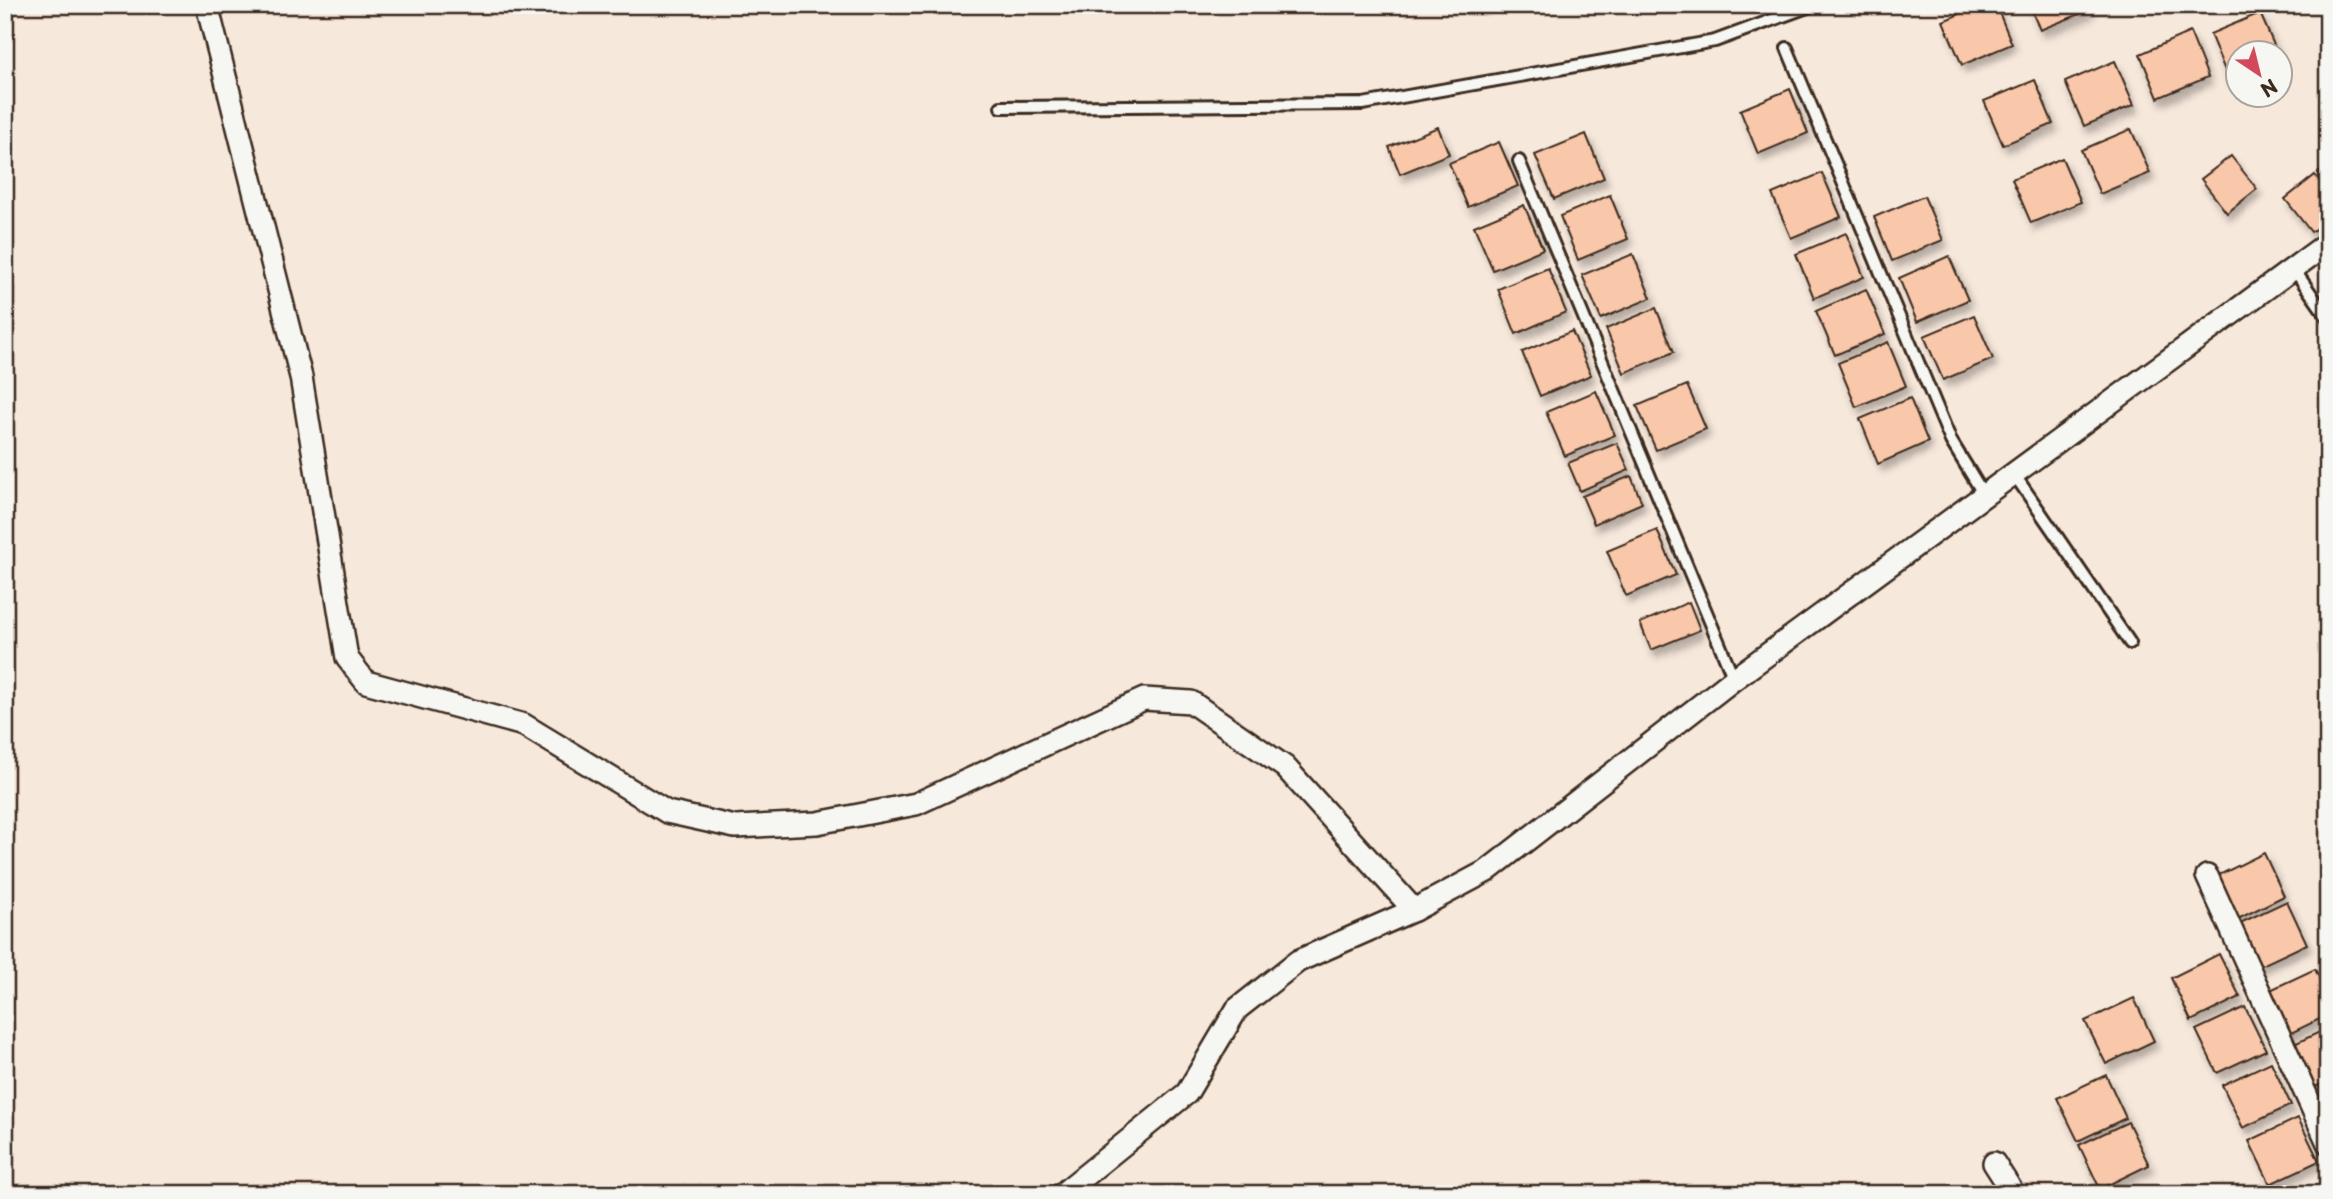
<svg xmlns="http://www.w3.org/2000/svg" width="2333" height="1199" font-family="'Playpen Sans',sans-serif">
<defs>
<filter id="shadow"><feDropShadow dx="4" dy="7" stdDeviation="3.5" flood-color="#0004"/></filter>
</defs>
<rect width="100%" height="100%" fill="#f7e8dc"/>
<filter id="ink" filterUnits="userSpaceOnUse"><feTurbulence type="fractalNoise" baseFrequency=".0143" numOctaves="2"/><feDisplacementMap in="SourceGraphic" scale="14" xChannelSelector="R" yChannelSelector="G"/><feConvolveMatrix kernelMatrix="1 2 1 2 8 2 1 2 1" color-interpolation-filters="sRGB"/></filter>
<g filter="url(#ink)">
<g fill="#f9c7a9" stroke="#3b2a1e" stroke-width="2" filter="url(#shadow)">
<polygon points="1981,5 1996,5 2012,44 1962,65 1943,21"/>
<polygon points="2029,5 2088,5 2090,10 2040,30"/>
<polygon points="2260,13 2277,52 2238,52 2238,74 2228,78 2210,34"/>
<polygon points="2190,32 2208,77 2158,98 2140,54"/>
<polygon points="2115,61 2134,105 2084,126 2065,82"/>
<polygon points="2035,80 2053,124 2003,145 1984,101"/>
<polygon points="1790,89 1808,133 1758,154 1740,110"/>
<polygon points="1438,127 1449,154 1400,174 1389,147"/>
<polygon points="2131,129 2150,173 2100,194 2081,150"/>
<polygon points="1586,134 1604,178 1554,199 1535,155"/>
<polygon points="1499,142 1518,186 1468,207 1449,163"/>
<polygon points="2231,156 2257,189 2227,213 2201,179"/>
<polygon points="2062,158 2081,202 2031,223 2012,179"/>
<polygon points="2328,166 2328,186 2318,173"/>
<polygon points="1822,173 1841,217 1791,238 1772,194"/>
<polygon points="2315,175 2328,192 2328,220 2311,232 2285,199"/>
<polygon points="1610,195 1628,239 1578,260 1560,216"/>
<polygon points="1924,196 1943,240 1892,261 1874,217"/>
<polygon points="1524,205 1543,249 1493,270 1474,226"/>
<polygon points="1846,233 1864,277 1814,298 1796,254"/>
<polygon points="1633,254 1651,298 1601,319 1582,275"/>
<polygon points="1949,256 1968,300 1917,322 1899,278"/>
<polygon points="1548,268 1566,312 1516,334 1498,289"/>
<polygon points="1866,289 1885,334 1835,355 1816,311"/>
<polygon points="1656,308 1674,352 1624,373 1606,329"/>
<polygon points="1974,315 1993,359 1943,380 1924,336"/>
<polygon points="1572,331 1591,375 1540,396 1522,352"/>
<polygon points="1888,342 1906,386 1856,407 1838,363"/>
<polygon points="1687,385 1706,429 1656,450 1637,406"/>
<polygon points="1596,391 1615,435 1565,456 1546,412"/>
<polygon points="1910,398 1928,442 1878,464 1860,419"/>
<polygon points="1617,443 1629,470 1580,491 1568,463"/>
<polygon points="1631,476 1642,503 1594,524 1582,496"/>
<polygon points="1657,530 1676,575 1626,596 1607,551"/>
<polygon points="1689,602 1700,630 1651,650 1640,623"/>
<polygon points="2264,853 2284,896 2236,920 2215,877"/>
<polygon points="2287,901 2307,944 2258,967 2238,924"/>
<polygon points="2219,954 2240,997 2191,1021 2171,978"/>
<polygon points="2315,969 2328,996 2328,1015 2287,1035 2266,992"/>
<polygon points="2134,998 2154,1041 2106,1064 2085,1021"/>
<polygon points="2245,1007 2266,1050 2217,1073 2196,1030"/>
<polygon points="2328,1028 2328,1081 2311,1089 2290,1046"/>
<polygon points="2271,1062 2291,1105 2243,1128 2222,1085"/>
<polygon points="2106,1075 2126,1118 2078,1141 2057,1098"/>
<polygon points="2328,1094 2328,1125 2315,1100"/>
<polygon points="2298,1118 2319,1161 2270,1184 2249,1141"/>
<polygon points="2128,1122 2149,1165 2100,1189 2079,1145"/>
</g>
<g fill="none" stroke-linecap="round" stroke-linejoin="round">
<defs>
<g id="lane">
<polyline points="1787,48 1951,441 1984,495"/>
<polyline points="1001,107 1363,104 1715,41 1813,5"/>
<polyline points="1519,161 1734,679"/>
<polyline points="2293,268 2328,318"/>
<polyline points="2014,474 2130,643"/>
</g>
<g id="street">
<polyline points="207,5 301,377 347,658 366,682 524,725 667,812 735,827 817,823 916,804 1144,699 1191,702 1285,767 1414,910"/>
<polyline points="2207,876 2328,1143"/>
<polyline points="1994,1163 2014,1194"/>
<polyline points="1062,1194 1187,1093 1237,1009 1298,961 1414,910 1487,871 1734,679 2328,243"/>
</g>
</defs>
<use href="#lane" stroke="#3b2a1e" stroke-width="16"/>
<use href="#street" stroke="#3b2a1e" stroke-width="26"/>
<use href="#lane" stroke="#f6f6f2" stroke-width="10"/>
<use href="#street" stroke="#f6f6f2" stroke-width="21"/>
</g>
</g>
<rect width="2333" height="1199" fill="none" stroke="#f6f6f2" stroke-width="28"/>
<rect x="14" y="14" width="2305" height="1171" fill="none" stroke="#3b2a1e" stroke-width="2.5" filter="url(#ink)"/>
<g transform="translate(2259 74) rotate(145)"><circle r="33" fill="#f6f6f2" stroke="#aba49d" stroke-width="2"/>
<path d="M0-5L12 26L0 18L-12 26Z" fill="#d1495b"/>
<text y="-10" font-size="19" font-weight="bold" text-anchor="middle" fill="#3b2a1e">N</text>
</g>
</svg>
